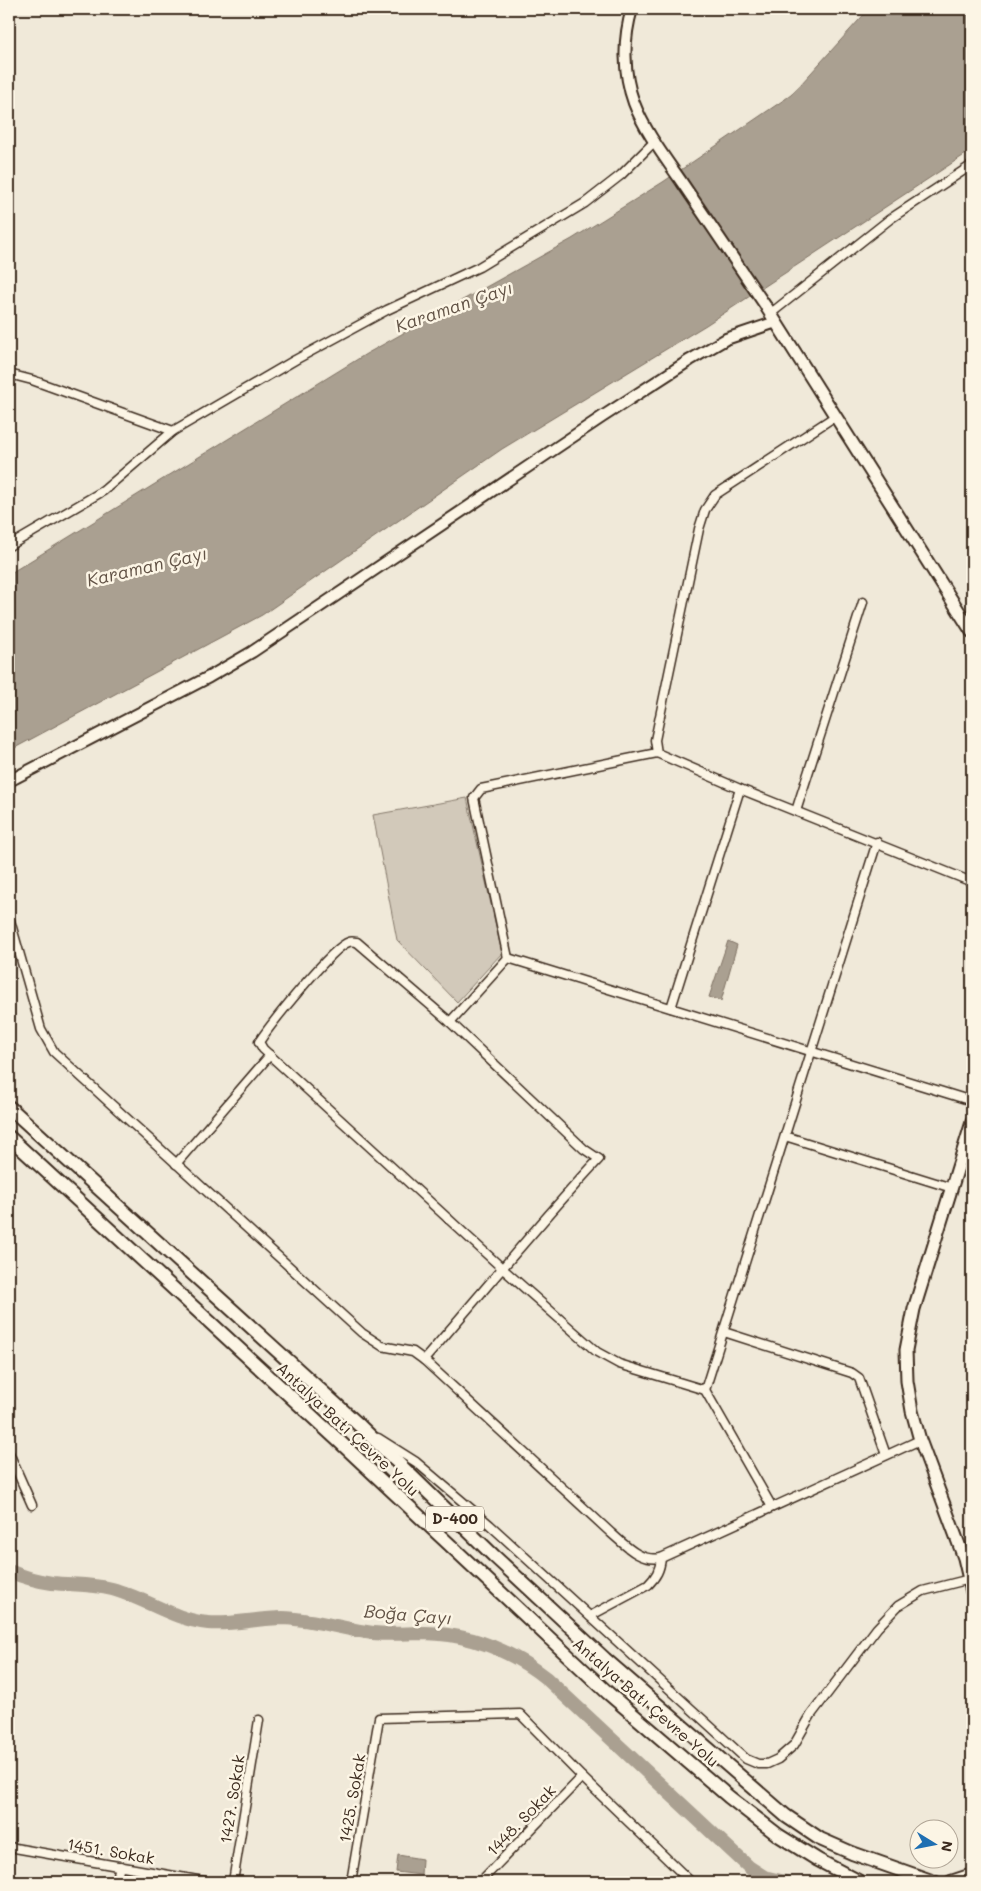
<svg xmlns="http://www.w3.org/2000/svg" width="981" height="1891" font-family="Mali,sans-serif">
<rect width="100%" height="100%" fill="#f0e9d9"/>
<filter id="ink" filterUnits="userSpaceOnUse"><feTurbulence type="fractalNoise" baseFrequency=".02" numOctaves="2"/><feDisplacementMap in="SourceGraphic" scale="10" xChannelSelector="R" yChannelSelector="G"/><feConvolveMatrix kernelMatrix="1 2 1 2 8 2 1 2 1" color-interpolation-filters="sRGB"/></filter>
<g filter="url(#ink)">
<polygon fill="#d2c9ba" stroke="#867a6c" points="467,798 502,953 457,1002 397,940 373,815"/>
<g fill="#aaa091" stroke="#7e7163">
<polygon points="869,9 972,9 972,150 706,325 502,449 262,615 9,751 9,574 366,354 572,239 663,182 791,95"/>
<polygon points="728,941 737,945 721,1001 709,997"/>
<polygon points="398,1855 422,1859 421,1875 396,1872"/>
</g>
<g fill="none" stroke-linecap="round" stroke-linejoin="round">
<path stroke="#aaa091" stroke-width="14" d="M 9,1571 C 23,1577 37,1581 52,1583 C 73,1585 92,1584 112,1589 C 145,1598 174,1620 208,1623 C 233,1625 258,1618 283,1618 C 314,1619 343,1629 373,1633 C 390,1635 408,1633 425,1633 C 470,1634 512,1651 547,1679 L 750,1868 L 764,1877 L 785,1882"/>
<defs>
<g id="minor">
<polyline points="770,314 890,219 972,165"/>
<polyline points="9,374 32,380 173,431 295,360 387,310 479,267 585,203 621,175 655,141"/>
<polyline points="834,417 715,495 705,510 699,529 655,740 657,753 740,789 972,882"/>
<polyline points="9,546 103,491 173,431"/>
<polyline points="796,811 863,602"/>
<path d="M 9,917 L 41,1029 L 54,1052 L 362,1333 L 382,1346 L 413,1352 L 424,1360 L 611,1533 C 626,1546 640,1562 661,1558 L 920,1440"/>
<polyline points="508,958 474,798 481,789 657,753"/>
<polyline points="671,1008 740,789"/>
<polyline points="450,1022 508,958 972,1101"/>
<polyline points="785,1136 952,1188"/>
<polyline points="176,1164 270,1055"/>
<polyline points="724,1332 852,1373 859,1378 886,1455"/>
<path d="M 424,1360 C 482,1293 538,1224 599,1159 L 584,1149 L 450,1022 L 357,942 C 354,942 352,941 349,942 C 332,947 271,1024 259,1042 L 263,1049 L 503,1269 L 597,1352 L 619,1364 L 705,1390 L 772,1507"/>
<polyline points="705,1390 877,842"/>
<polyline points="378,1438 416,1462 490,1525 746,1759 758,1764 767,1764 778,1759 794,1745 811,1715 877,1628 898,1606 923,1591 970,1579"/>
<polyline points="9,1453 32,1505"/>
<path d="M 590,1616 L 648,1585 C 656,1577 660,1570 661,1558"/>
<polyline points="9,1847 209,1882"/>
<polyline points="116,1882 120,1866"/>
<polyline points="233,1882 259,1720"/>
<polyline points="351,1882 379,1718 520,1714 582,1777 691,1882"/>
<polyline points="480,1882 582,1777"/>
</g>
<g id="tertiary">
<path d="M 632,9 C 623,39 623,73 634,103 C 645,132 666,159 683,184 C 711,226 739,267 767,308"/>
<polyline points="9,781 209,677 252,652 602,417 690,360 726,339 776,322"/>
</g>
<g id="secondary">
<polyline points="767,308 972,632"/>
<polyline points="972,1122 914,1309 906,1350 907,1381 912,1411 920,1440 964,1558 972,1592"/>
</g>
<g id="trunk">
<polyline points="9,1107 360,1426 494,1556 605,1659 786,1816 820,1839 852,1853 934,1882"/>
<polyline points="9,1137 341,1443 608,1693 729,1797 778,1835 818,1860 860,1882"/>
<polyline points="951,1882 972,1875"/>
</g>
</defs>
<use href="#minor" stroke="#3b2a1e" stroke-width="11"/>
<use href="#tertiary" stroke="#3b2a1e" stroke-width="14"/>
<use href="#secondary" stroke="#3b2a1e" stroke-width="15"/>
<use href="#trunk" stroke="#3b2a1e" stroke-width="16"/>
<use href="#minor" stroke="#fcf5e5" stroke-width="8"/>
<use href="#tertiary" stroke="#fcf5e5" stroke-width="10"/>
<use href="#secondary" stroke="#fcf5e5" stroke-width="11"/>
<use href="#trunk" stroke="#fcf5e5" stroke-width="12"/>
</g>
</g>
<g text-anchor="middle" stroke-width="5" stroke-linejoin="round" paint-order="stroke">
<rect fill="#fcf5e5" stroke="#75675a" stroke-width="1" x="426" y="1506.5" width="58" height="25" rx="4"/>
<g font-size="15" font-weight="bold" fill="#3b2a1e">
<text x="455" y="1524">D-400</text>
</g>
<g font-size="16" fill="#3b2a1e" stroke="#fcf5e5">
<text transform="translate(348 1429) rotate(43)" y="6">Antalya Batı Çevre Yolu</text>
<text transform="translate(646 1702) rotate(41)" y="6">Antalya Batı Çevre Yolu</text>
<text transform="translate(352 1798) rotate(-80)" y="6">1425. Sokak</text>
<text transform="translate(232 1799) rotate(-81)" y="6">1427. Sokak</text>
<text transform="translate(521 1820) rotate(-46)" y="6">1448. Sokak</text>
<text transform="translate(111 1851) rotate(10)" y="6">1451. Sokak</text>
</g>
<g font-size="18" font-style="italic" fill="#625346" stroke="#fcf5e5">
<text transform="translate(454 307) rotate(-19)" y="6">Karaman Çayı</text>
<text transform="translate(147 567) rotate(-13)" y="6">Karaman Çayı</text>
<text transform="translate(408 1615) rotate(5)" y="6">Boğa Çayı</text>
</g>
</g>
<rect width="981" height="1891" fill="none" stroke="#fcf5e5" stroke-width="30"/>
<rect x="15" y="15" width="951" height="1861" fill="none" stroke="#3b2a1e" stroke-width="2" filter="url(#ink)"/>
<g transform="translate(934 1844) rotate(100)"><circle r="24" fill="#fcf5e5" stroke="#afa495"/>
<path d="M0-4L9 19L0 12L-9 19Z" fill="#1f6fb2"/>
<text y="-8" font-size="14" font-weight="bold" text-anchor="middle" fill="#3b2a1e">N</text>
</g>
</svg>
